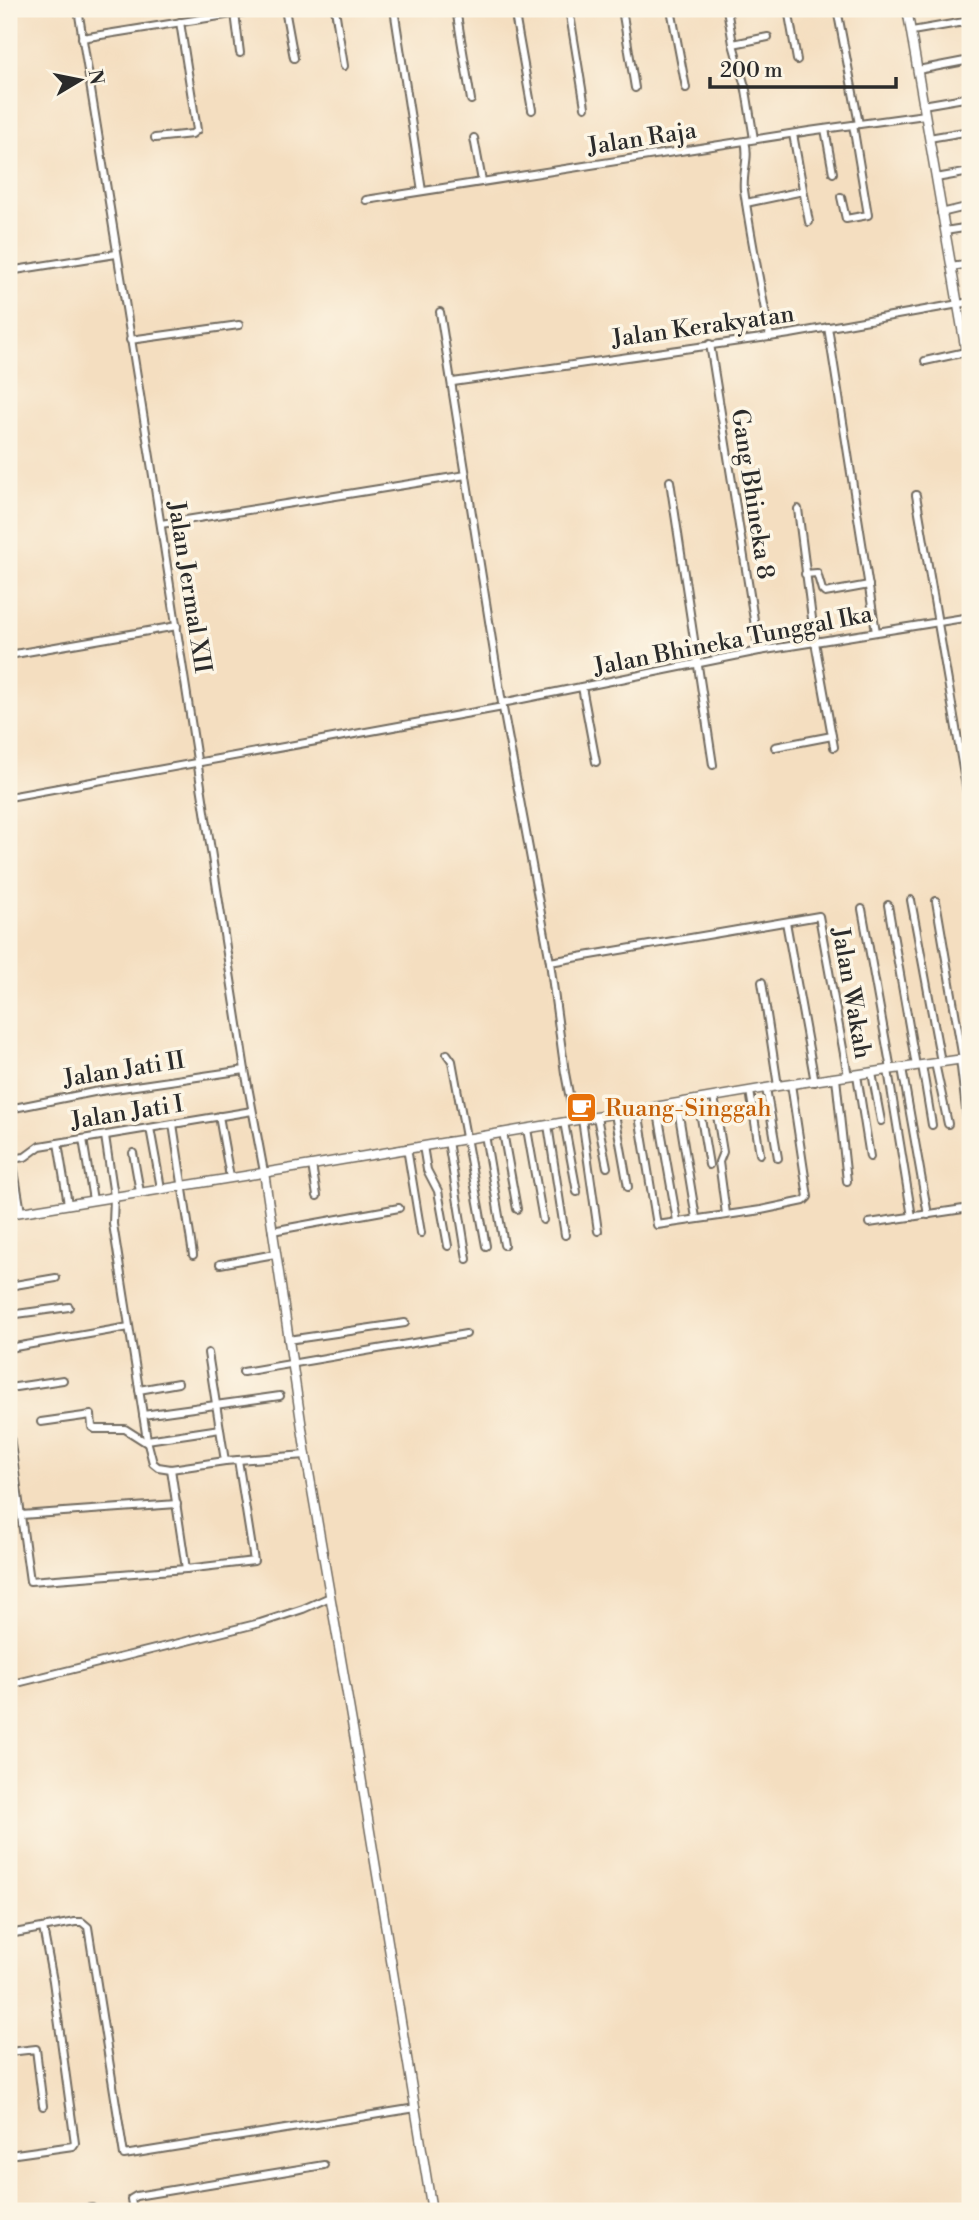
<svg xmlns="http://www.w3.org/2000/svg" width="979" height="2220" font-family="'Libre Bodoni',serif">
<rect width="100%" height="100%" fill="#fcf5e5"/>
<filter id="ink" filterUnits="userSpaceOnUse"><feTurbulence type="fractalNoise" baseFrequency=".0143" numOctaves="2"/><feDisplacementMap in="SourceGraphic" scale="14" xChannelSelector="R" yChannelSelector="G"/><feConvolveMatrix kernelMatrix="1 2 1 2 8 2 1 2 1" color-interpolation-filters="sRGB"/></filter>
<filter id="wash" filterUnits="userSpaceOnUse"><feTurbulence type="fractalNoise" baseFrequency=".00686" numOctaves="4" result="noise"/><feDisplacementMap in="SourceGraphic" scale="28" xChannelSelector="R" yChannelSelector="G"/><feGaussianBlur stdDeviation="1.57" result="paint"/><feColorMatrix in="noise" values="0 0 0 0 0 0 0 0 0 0 0 0 0 0 0 0 0 1.4 0 .05"/><feComposite in="paint" operator="in"/></filter>
<g filter="url(#wash)">
<rect width="100%" height="100%" fill="#f4dec0"/>
</g>
<g filter="url(#ink)">
<g fill="none" stroke-linecap="round" stroke-linejoin="round">
<defs>
<g id="minor">
<polyline points="78,9 154,482 245,1070 264,1172"/>
<polyline points="285,9 294,58"/>
<polyline points="335,9 344,66"/>
<polyline points="394,9 422,191"/>
<polyline points="456,9 471,100"/>
<polyline points="514,9 532,110"/>
<polyline points="569,9 585,107"/>
<polyline points="622,9 635,88"/>
<polyline points="671,9 686,88"/>
<polyline points="727,9 733,44 746,90 754,139"/>
<polyline points="788,9 797,60"/>
<polyline points="837,9 859,124"/>
<polyline points="235,13 240,53"/>
<polyline points="912,31 970,21"/>
<polyline points="82,38 264,9"/>
<polyline points="733,44 768,37"/>
<polyline points="918,70 970,60"/>
<polyline points="923,105 970,97"/>
<polyline points="825,129 833,173"/>
<polyline points="793,134 809,222"/>
<polyline points="155,138 192,134 197,130 180,22"/>
<polyline points="474,138 482,181"/>
<polyline points="929,138 970,131"/>
<path d="M 745,141 C 750,158 742,173 744,190 C 751,239 761,288 770,337"/>
<polyline points="936,178 970,172"/>
<polyline points="841,197 846,219 868,215 853,125"/>
<polyline points="366,200 809,131 925,115"/>
<polyline points="746,203 803,191"/>
<polyline points="941,213 970,206"/>
<polyline points="945,231 970,227"/>
<polyline points="951,267 970,264"/>
<polyline points="9,271 116,254"/>
<polyline points="440,312 502,703 550,962 565,1073 574,1120"/>
<polyline points="828,327 876,632"/>
<polyline points="130,340 239,325"/>
<polyline points="710,344 759,651"/>
<polyline points="925,361 970,351"/>
<polyline points="453,382 790,334 970,302"/>
<polyline points="670,481 713,765"/>
<polyline points="916,495 970,810"/>
<polyline points="798,509 815,642 834,747"/>
<polyline points="161,524 466,475"/>
<polyline points="805,574 817,573 822,590 825,593 869,585"/>
<polyline points="9,655 177,626"/>
<polyline points="582,687 596,762"/>
<polyline points="502,703 759,651 970,617"/>
<polyline points="775,747 832,736"/>
<polyline points="9,797 503,707"/>
<polyline points="911,900 941,1062"/>
<polyline points="936,901 963,1059"/>
<polyline points="888,905 916,1066"/>
<polyline points="862,909 891,1070"/>
<polyline points="786,922 815,1082"/>
<polyline points="550,962 819,916 848,1076"/>
<polyline points="762,982 778,1086"/>
<polyline points="447,1054 452,1061 486,1246"/>
<polyline points="960,1059 970,1143"/>
<polyline points="935,1063 948,1124"/>
<polyline points="922,1065 932,1125"/>
<polyline points="902,1068 928,1215"/>
<polyline points="888,1070 912,1217"/>
<polyline points="872,1073 881,1121"/>
<polyline points="857,1075 870,1157"/>
<polyline points="836,1078 847,1181"/>
<polyline points="766,1088 778,1158"/>
<polyline points="750,1091 760,1154"/>
<polyline points="714,1097 723,1152 719,1162 726,1214"/>
<polyline points="698,1100 709,1165"/>
<polyline points="677,1103 696,1218"/>
<polyline points="657,1107 677,1221"/>
<polyline points="9,1109 94,1092 245,1070"/>
<polyline points="638,1110 657,1225 761,1210 804,1201 808,1197 791,1084"/>
<polyline points="615,1114 628,1187"/>
<polyline points="219,1116 230,1177"/>
<polyline points="597,1117 607,1167"/>
<polyline points="582,1119 598,1231"/>
<polyline points="564,1122 577,1192"/>
<polyline points="173,1124 193,1255"/>
<polyline points="548,1125 565,1235"/>
<polyline points="150,1128 161,1188"/>
<polyline points="527,1129 543,1220"/>
<polyline points="503,1132 517,1209"/>
<polyline points="485,1135 504,1245"/>
<polyline points="105,1136 114,1196 113,1224 147,1440 153,1463 158,1467 171,1469 225,1461 306,1455"/>
<polyline points="83,1139 93,1200"/>
<polyline points="9,1140 21,1212"/>
<polyline points="448,1141 467,1259"/>
<polyline points="58,1143 68,1204"/>
<polyline points="423,1146 427,1170 438,1191 448,1246"/>
<polyline points="407,1148 421,1233"/>
<polyline points="133,1153 140,1192"/>
<polyline points="11,1159 25,1157 40,1146 58,1143 252,1111"/>
<polyline points="312,1165 317,1196"/>
<polyline points="869,1223 970,1208"/>
<polyline points="272,1231 399,1208"/>
<polyline points="220,1264 275,1254"/>
<polyline points="9,1286 56,1278"/>
<polyline points="9,1315 69,1307"/>
<polyline points="288,1340 405,1323"/>
<polyline points="9,1348 129,1327"/>
<polyline points="208,1353 225,1461"/>
<polyline points="243,1372 466,1334"/>
<polyline points="9,1388 63,1380"/>
<polyline points="139,1390 178,1383"/>
<polyline points="143,1415 280,1396"/>
<polyline points="41,1422 91,1415 92,1427 95,1429 125,1429 147,1443"/>
<polyline points="9,1429 30,1581 186,1569 254,1561 238,1460"/>
<polyline points="147,1440 220,1429"/>
<polyline points="171,1469 186,1569"/>
<polyline points="21,1515 177,1504"/>
<polyline points="9,1685 260,1623 303,1609 330,1597"/>
<polyline points="9,1934 75,1922 82,1922 88,1927 124,2155 416,2108"/>
<polyline points="9,2052 36,2049 43,2106"/>
<polyline points="9,2155 73,2146 75,2143 53,1981 43,1928"/>
<polyline points="70,2211 92,2208"/>
<polyline points="133,2211 131,2199 136,2196 324,2165"/>
</g>
<g id="tertiary">
<polyline points="907,9 970,375"/>
<polyline points="264,1172 306,1455 357,1752 432,2211"/>
<polyline points="9,1214 312,1165 778,1086 970,1058"/>
</g>
</defs>
<use href="#minor" stroke="#716a5f" stroke-width="10"/>
<use href="#tertiary" stroke="#716a5f" stroke-width="11"/>
<use href="#minor" stroke="#fff" stroke-width="6"/>
<use href="#tertiary" stroke="#fff" stroke-width="8"/>
</g>
</g>
<defs>
<symbol id="cafe-square" viewBox="-11 -11 22 22"><rect x="-9" y="-9" width="18" height="18" rx="4" fill="#e8710a" stroke="#fcf5e5"/><path d="M-5.5-4.5H6V0H3Q3 3.5 0 3.5H-2.5Q-5.5 3.5-5.5 0ZM3-3.2v2h1.7v-2ZM-6 4.5H4V6H-6Z" fill="#fff"/></symbol>
</defs>
<g fill-rule="evenodd">
<use href="#cafe-square" x="564" y="1090" width="35" height="35"/>
</g>
<g text-anchor="middle" stroke-width="7" stroke-linejoin="round" paint-order="stroke">
<g font-size="24" fill="#2b2b2b" stroke="#fcf5e5">
<text transform="translate(642 138) rotate(-9)" y="8">Jalan Raja</text>
<text transform="translate(703 326) rotate(-8)" y="8">Jalan Kerakyatan</text>
<text transform="translate(753 494) rotate(81)" y="8">Gang Bhineka 8</text>
<text transform="translate(190 587) rotate(81)" y="8">Jalan Jermal XII</text>
<text transform="translate(733 640) rotate(-11)" y="8">Jalan Bhineka Tunggal Ika</text>
<text transform="translate(852 993) rotate(80)" y="8">Jalan Wakah</text>
<text transform="translate(124 1069) rotate(-9)" y="8">Jalan Jati II</text>
<text transform="translate(127 1112) rotate(-9)" y="8">Jalan Jati I</text>
</g>
<g font-size="24" fill="#c56008" stroke="#fcf5e5" text-anchor="start">
<text x="605" y="1116">Ruang-Singgah</text>
</g>
</g>
<rect width="979" height="2220" fill="none" stroke="#fcf5e5" stroke-width="35"/>
<g transform="translate(80 80) rotate(80)" stroke="#fcf5e5" stroke-width="5" paint-order="stroke">
<path d="M0-5L12 26L0 18L-12 26Z" fill="#2b2b2b"/>
<text y="-10" font-size="19" font-weight="bold" text-anchor="middle" fill="#2b2b2b">N</text>
</g>
<path d="M710 77v10h186v-10" fill="none" stroke="#2b2b2b" stroke-width="3.5"/>
<text x="720" y="77" font-size="21" fill="#2b2b2b" stroke="#fcf5e5" stroke-width="5" paint-order="stroke">200 m</text>
</svg>
